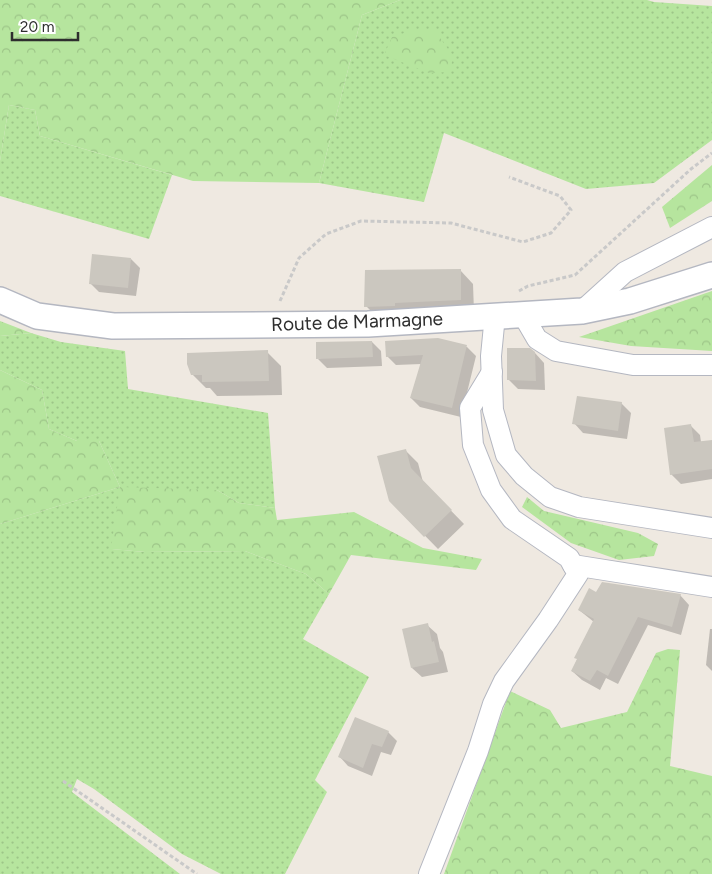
<svg xmlns="http://www.w3.org/2000/svg" width="712" height="874" font-family="Figtree,sans-serif">
<defs>
<pattern id="grass-dots" width="8" height="8" patternUnits="userSpaceOnUse" patternTransform="scale(1.25)"><rect width="8" height="8" fill="#b6e59e"/><path d="M2 2h.1M6 6h.1" fill="none" stroke="#9dc588" stroke-width="1.8" stroke-linecap="round"/></pattern>
<pattern id="forest-crowns" width="20" height="18" patternUnits="userSpaceOnUse" patternTransform="scale(1.25)"><rect width="20" height="18" fill="#b6e59e"/><path d="M2 6a3 3 0 1 1 6 0M12 15a3 3 0 1 1 6 0" fill="none" stroke="#9dc588"/></pattern>
</defs>
<rect width="100%" height="100%" fill="#efe9e1"/>
<g fill="url(#grass-dots)">
<polygon points="400,0 647,0 654,2 712,6 712,140 654,183 586,189 444,133 424,202 319,183 362,15"/>
<polygon points="9,105 35,110 40,136 172,175 149,239 0,196 0,161"/>
<polygon points="31,333 61,342 125,351 128,389 268,413 275,508 239,503 217,490 112,549 145,552 245,551 306,574 329,594 303,639 369,677 315,780 327,792 285,874 221,874 182,854 94,789 77,779 72,792 180,874 0,874 0,524 120,487 99,441 77,441 49,429 42,390 0,370 0,336"/>
</g>
<g fill="url(#forest-crowns)">
<polygon points="0,0 400,0 362,15 319,183 193,181 40,136 35,110 9,105 0,161"/>
<polygon points="411,31 435,31 453,56 450,72 429,73 384,55 392,37"/>
<polygon points="712,165 712,201 670,228 662,207"/>
<polygon points="712,291 712,351 631,346 579,337"/>
<polygon points="0,321 31,333 0,336"/>
<polygon points="0,370 42,390 49,429 77,441 99,441 120,487 217,490 239,503 275,508 277,520 354,512 423,548 482,559 476,570 351,555 329,594 306,574 245,551 145,552 111,549 120,487 0,524"/>
<polygon points="527,497 544,511 638,533 658,544 654,556 619,560 571,543 522,507"/>
<polygon points="668,649 680,650 670,766 712,776 712,874 444,874 510,691 550,710 561,728 627,712 656,653"/>
</g>
<g fill="#0003">
<polygon points="131,259 140,268 136,296 99,292 90,283"/>
<polygon points="460,270 473,284 474,312 379,319 366,306"/>
<polygon points="372,342 381,351 382,366 327,368 318,359"/>
<polygon points="467,347 476,356 461,417 420,407 411,398 421,364 396,365 387,356"/>
<polygon points="267,352 281,366 282,395 217,396 210,388 206,388 192,374"/>
<polygon points="535,353 544,363 545,390 518,389 508,379"/>
<polygon points="621,403 631,413 627,439 583,433 574,423"/>
<polygon points="691,426 700,435 701,442 712,441 712,479 681,484 671,474"/>
<polygon points="405,450 418,463 423,482 464,524 438,549 390,500"/>
<polygon points="597,593 680,595 689,605 681,635 648,625 618,684 606,678 600,690 582,680 572,671 594,622 579,610"/>
<polygon points="427,625 437,634 440,648 443,652 448,672 422,677 412,668"/>
<polygon points="710,629 712,629 712,671 706,665"/>
<polygon points="388,732 397,741 391,755 381,752 372,776 348,766 340,757"/>
</g>
<g fill="#cbc7bf">
<polygon points="92,254 131,258 128,288 89,284"/>
<polygon points="461,269 461,300 395,303 395,306 364,307 365,270"/>
<polygon points="438,338 467,345 452,408 410,398 423,355 386,357 385,341"/>
<polygon points="372,341 373,357 316,359 316,342"/>
<polygon points="507,348 530,348 535,352 536,381 507,380"/>
<polygon points="268,350 269,381 202,382 202,375 191,375 187,364 187,353"/>
<polygon points="577,396 622,402 618,431 572,424"/>
<polygon points="691,424 694,442 712,440 712,469 670,475 664,428"/>
<polygon points="406,449 411,468 452,510 424,537 389,501 377,456"/>
<polygon points="602,582 681,594 672,627 638,617 608,676 597,670 590,681 571,671 577,659 574,658 594,619 578,610 589,588 596,592"/>
<polygon points="428,623 432,642 434,641 439,662 411,668 402,629"/>
<polygon points="355,717 389,731 382,747 372,744 363,768 338,757"/>
</g>
<g fill="none" stroke-linecap="round" stroke-linejoin="round">
<defs>
<g id="minor">
<polyline points="582,311 625,272 712,227"/>
<polyline points="495,315 491,356 493,410 506,455 524,476 550,497 579,507 712,528"/>
<polyline points="523,315 537,339 556,351 633,365 712,365"/>
<polyline points="573,565 712,587"/>
<polyline points="429,874 478,751 493,704 504,681 548,620 578,574 569,558 512,519 491,490 473,445 470,408 492,372"/>
</g>
<polyline id="tertiary" points="0,300 37,316 113,326 368,324 582,311 630,301 712,275"/>
</defs>
<use href="#minor" stroke="#b4b7c1" stroke-width="22"/>
<use href="#tertiary" stroke="#b4b7c1" stroke-width="28"/>
<g stroke="#c9c9c9" stroke-width="3" stroke-dasharray="4 2.5" stroke-linecap="butt">
<polyline points="519,291 528,286 575,275 691,169 712,153"/>
<polyline points="280,301 299,258 326,234 361,221 451,223 523,242 551,233 571,210 560,196 509,177"/>
<polyline points="63,781 197,874"/>
</g>
<use href="#minor" stroke="#fff" stroke-width="20"/>
<use href="#tertiary" stroke="#fff" stroke-width="25"/>
</g>
<g text-anchor="middle" stroke-width="4.5" stroke-linejoin="round" paint-order="stroke">
<g font-size="19" fill="#2e2e2e" stroke="#fff">
<text transform="translate(357 321) rotate(-2)" y="7">Route de Marmagne</text>
</g>
</g>
<path d="M12 32v8h66v-8" fill="none" stroke="#2e2e2e" stroke-width="2.5"/>
<text x="20" y="32" font-size="15" fill="#2e2e2e" stroke="#ffffff" stroke-width="4" paint-order="stroke">20 m</text>
</svg>
